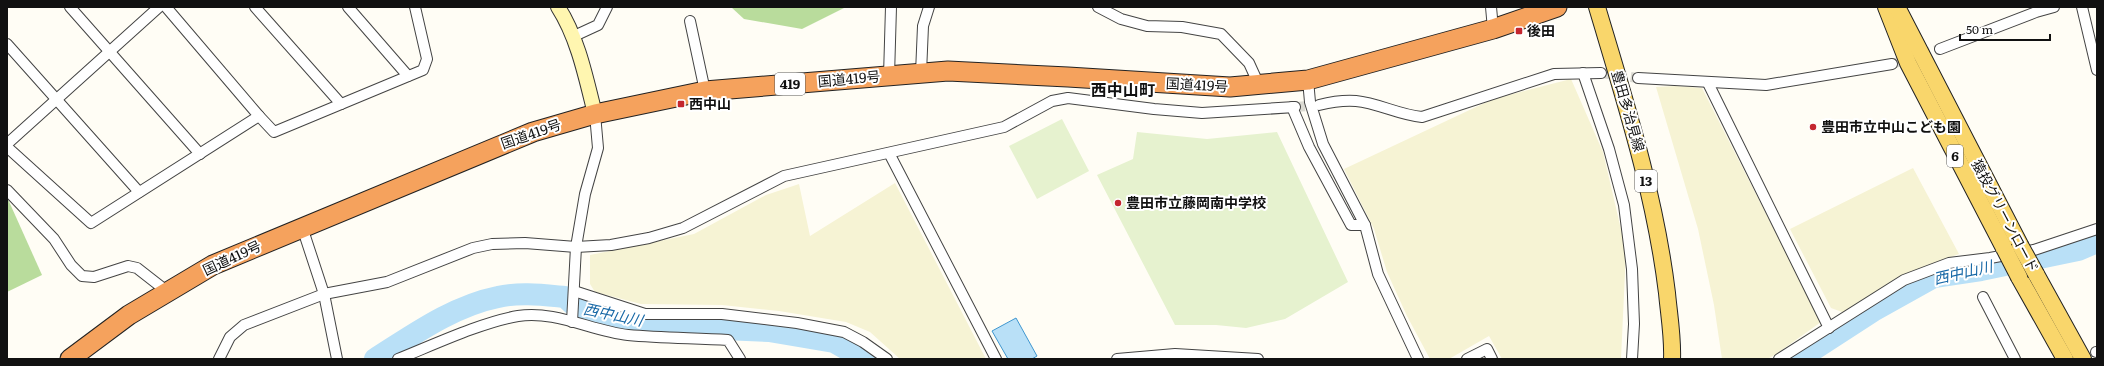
<svg xmlns="http://www.w3.org/2000/svg" width="2104" height="366" font-family="Literata,'Noto Sans JP',serif">
<rect width="100%" height="100%" fill="#fffdf5"/>
<g fill="#f6f3d4">
<polygon points="1571,79 1603,152 1626,251 1621,359 1502,359 1489,336 1449,359 1430,359 1407,316 1387,272 1374,229 1344,169 1493,99"/>
<polygon points="1676,86 1702,88 1821,322 1775,355 1767,359 1722,359 1714,305 1698,229 1656,87"/>
<polygon points="1913,168 1959,254 1900,276 1845,313 1831,308 1790,229"/>
<polygon points="895,183 986,359 900,359 870,332 846,322 779,311 722,305 641,304 595,292 590,284 590,255 694,234 766,195 799,184 810,236"/>
</g>
<g fill="#b9dc9c">
<polygon points="731,7 846,7 802,29 744,19"/>
<polygon points="7,197 42,275 7,292"/>
</g>
<g fill="#e6f2cf">
<polygon points="1062,119 1089,171 1037,199 1009,146"/>
<polygon points="1137,132 1207,139 1277,132 1348,282 1285,319 1246,328 1216,325 1175,325 1097,175 1133,159"/>
</g>
<polygon fill="#b9e0f7" stroke="#3f96cf" points="1016,318 1037,356 1032,359 1008,359 992,331"/>
<g fill="none" stroke-linecap="round" stroke-linejoin="round">
<g stroke="#b9e0f7" stroke-width="22">
<path d="M 375,359 C 413,335 453,306 498,297 C 520,292 543,295 565,297 L 579,310 L 608,318 L 676,327 L 769,331 L 834,342 L 864,359"/>
<polyline points="1799,359 1873,311 1934,277 1981,270 2078,250 2097,242"/>
</g>
<g stroke="#dbdad3" stroke-width="10" stroke-dasharray="10 5" stroke-linecap="butt">
<polyline points="1892,64 1940,49"/>
<polyline points="1601,73 1638,78"/>
<polyline points="1295,107 1319,105"/>
</g>
<defs>
<g id="street">
<polyline points="70,7 200,154"/>
<polyline points="166,7 259,116"/>
<polyline points="255,7 341,104"/>
<polyline points="348,7 408,76"/>
<polyline points="1098,7 1121,19 1147,26 1182,27 1221,34 1249,63 1259,85"/>
<polyline points="1491,7 1493,29"/>
<polyline points="2082,7 2097,70"/>
<polyline points="690,21 705,91"/>
<polyline points="572,37 598,25 607,7"/>
<polyline points="7,44 139,192"/>
<polyline points="1940,49 2036,12 2054,7"/>
<polyline points="921,73 923,26 929,7"/>
<polyline points="1583,73 1609,149 1624,205 1632,269 1634,324 1632,359"/>
<polyline points="889,76 891,7"/>
<polyline points="1638,78 1766,85 1892,64"/>
<polyline points="1308,80 1310,102 1323,144 1365,225 1378,274 1418,359"/>
<polyline points="1708,83 1829,328"/>
<path d="M 1319,105 C 1331,102 1343,100 1356,101 C 1378,103 1399,115 1422,117 L 1554,74 L 1601,73"/>
<polyline points="1292,107 1309,147 1351,225 1365,225"/>
<polyline points="7,144 159,7"/>
<polyline points="7,147 91,223 259,116 274,132 423,70 427,59 415,7"/>
<polyline points="889,153 996,359"/>
<polyline points="7,190 54,239 71,265 82,276 94,277 128,266 137,268 169,293"/>
<polyline points="302,227 324,294 337,359"/>
<polyline points="574,291 645,314 722,314 797,323 844,332 863,342 887,359"/>
<polyline points="1983,297 2015,359"/>
<polyline points="572,322 576,247 585,194 598,148 595,114"/>
<polyline points="2096,352 2097,352"/>
<polyline points="219,359 230,337 244,325 324,294 387,282 473,248 492,244 525,243 576,247 611,245 649,238 683,228 784,176 1004,127 1052,101 1068,98 1154,109 1202,113 1295,107"/>
<path d="M 398,359 C 433,345 482,322 518,316 C 555,310 592,331 628,335 C 661,338 695,338 728,340 L 740,359"/>
<polyline points="1117,359 1175,354 1258,359"/>
<polyline points="1467,359 1487,349 1492,359"/>
<polyline points="1779,359 1904,280 1949,263 1990,258 2034,250 2097,229"/>
</g>
<path id="secondary" d="M 558,7 C 578,38 586,78 595,114"/>
<g id="primary">
<path d="M 1597,7 C 1625,101 1655,194 1667,293 C 1669,315 1673,337 1672,359"/>
<polyline points="1886,7 1908,63 2004,248"/>
<polyline points="1897,7 2020,245"/>
<polyline points="2036,274 2083,359"/>
<polyline points="2019,277 2065,359"/>
</g>
<polyline id="highway" points="70,359 129,315 213,265 533,132 595,114 705,91 948,71 1068,77 1230,87 1308,80 1493,29 1557,7"/>
</defs>
<use href="#street" stroke="#444" stroke-width="12"/>
<use href="#secondary" stroke="#333" stroke-width="16"/>
<use href="#primary" stroke="#222" stroke-width="18"/>
<use href="#highway" stroke="#222" stroke-width="21"/>
<use href="#street" stroke="#fff" stroke-width="10"/>
<use href="#secondary" stroke="#fff6b0" stroke-width="14"/>
<use href="#primary" stroke="#f9d66b" stroke-width="16"/>
<use href="#highway" stroke="#f5a25d" stroke-width="19"/>
<defs>
<g id="primary-bridge">
<polyline points="2020,245 2036,274"/>
<polyline points="2004,248 2019,277"/>
</g>
</defs>
<use href="#primary-bridge" stroke="#222" stroke-width="18" stroke-linecap="butt"/>
<use href="#primary-bridge" stroke="#f9d66b" stroke-width="16"/>
</g>
<g fill="#c4262e" stroke="#fff" stroke-width="1.5">
<rect x="1515" y="27" width="8" height="8" rx="2"/>
<rect x="677" y="100" width="8" height="8" rx="2"/>
<circle cx="1813" cy="127" r="4"/>
<circle cx="1118" cy="203" r="4"/>
</g>
<g text-anchor="middle" stroke-width="4" stroke-linejoin="round" paint-order="stroke">
<g fill="#fff" stroke="#585858" stroke-width="1">
<rect x="775" y="73" width="30" height="22" rx="3"/>
<rect x="1947" y="145" width="16" height="22" rx="3"/>
<rect x="1635" y="170" width="22" height="22" rx="3"/>
</g>
<g font-size="13" font-weight="bold" fill="#111">
<text x="790" y="89">419</text>
<text x="1955" y="161">6</text>
<text x="1646" y="186">13</text>
</g>
<g font-size="14" font-weight="bold" fill="#111" stroke="#fff" text-anchor="start">
<text x="1527" y="36">後田</text>
<text x="689" y="109">西中山</text>
<text x="1821" y="132">豊田市立中山こども園</text>
<text x="1126" y="208">豊田市立藤岡南中学校</text>
</g>
<g font-size="14" fill="#111" stroke="#fff">
<text transform="translate(849 79) rotate(-5)" y="5">国道419号</text>
<text transform="translate(1197 85) rotate(3)" y="5">国道419号</text>
<text transform="translate(1628 111) rotate(74)" y="5">豊田多治見線</text>
<text transform="translate(531 134) rotate(-19)" y="5">国道419号</text>
<text transform="translate(2005 216) rotate(62)" y="5">猿投グリーンロード</text>
<text transform="translate(232 258) rotate(-25)" y="5">国道419号</text>
</g>
<g font-size="15" font-style="italic" fill="#1768a6" stroke="#fff">
<text transform="translate(1963 273) rotate(-13)" y="5">西中山川</text>
<text transform="translate(613 315) rotate(12)" y="5">西中山川</text>
</g>
<g font-size="16" font-weight="bold" fill="#111" stroke="#fff">
<text x="1123" y="96">西中山町</text>
</g>
</g>
<rect width="2104" height="366" fill="none" stroke="#111111" stroke-width="16"/>
<path d="M1960 34v6h90v-6" fill="none" stroke="#111111" stroke-width="2"/>
<text x="1966" y="34" font-size="12" fill="#111111" stroke="#ffffff" stroke-width="3" paint-order="stroke">50 m</text>
</svg>
